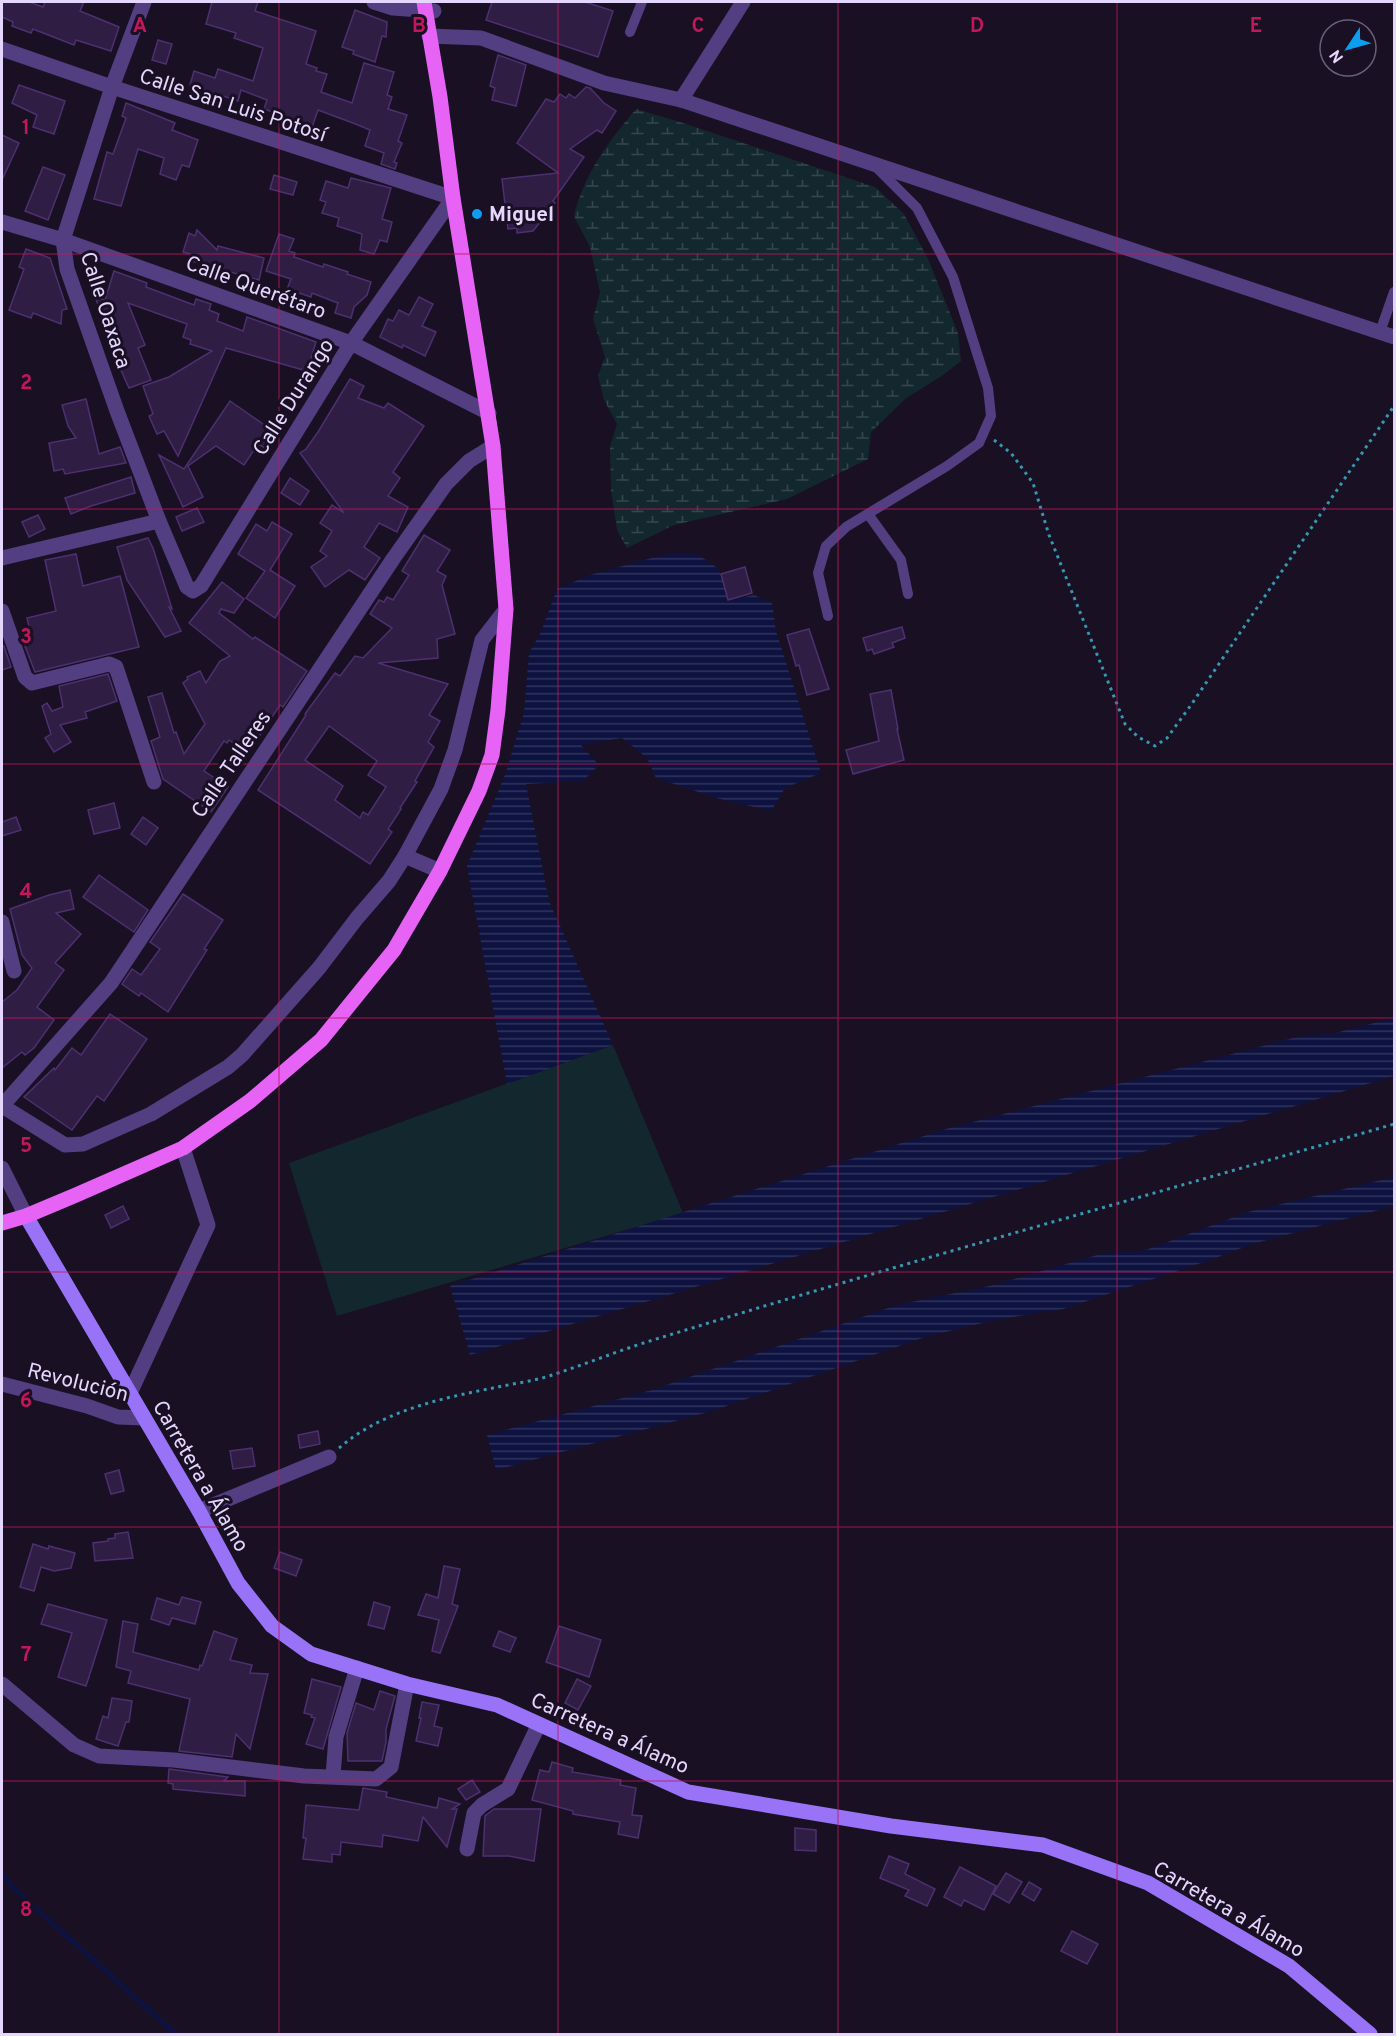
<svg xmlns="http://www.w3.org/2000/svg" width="1396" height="2036" font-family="Overpass,sans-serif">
<defs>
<pattern id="wetland-marsh" width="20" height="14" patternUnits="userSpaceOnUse" patternTransform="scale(1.5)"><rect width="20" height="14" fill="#13282e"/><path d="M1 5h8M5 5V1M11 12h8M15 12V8" fill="none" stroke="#35464d"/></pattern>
<pattern id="water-rules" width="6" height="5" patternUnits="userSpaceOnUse" patternTransform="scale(1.5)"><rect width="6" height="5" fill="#0d1240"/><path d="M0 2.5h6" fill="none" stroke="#30345c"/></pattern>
</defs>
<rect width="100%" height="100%" fill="#191024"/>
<polygon fill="#13282e" points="613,1045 683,1213 337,1316 289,1163"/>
<path fill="url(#wetland-marsh)" d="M 636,109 L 680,122 L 875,187 L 904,214 L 928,259 L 958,333 L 961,361 L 943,375 L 905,399 L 871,432 L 868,459 L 787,499 L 674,525 L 627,548 L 617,530 L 611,490 L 610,446 L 617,424 L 604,400 L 598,376 L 605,357 L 593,319 L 600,292 L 590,247 L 574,216 C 584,174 609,141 636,109 Z"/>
<g fill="url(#water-rules)">
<polygon points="670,553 697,554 719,569 728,601 754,595 772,603 776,631 821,773 785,788 771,811 720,799 656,778 647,758 622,738 581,745 599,765 583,781 526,784 549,901 613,1045 507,1084 467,866 505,775 524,713 529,653 541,632 557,589 590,575"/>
<polygon points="1394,1018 1394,1076 470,1355 450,1286 946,1129 1301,1036 1335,1033"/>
<polygon points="1394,1177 1394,1206 1252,1244 1213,1259 1063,1309 995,1320 925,1337 712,1411 496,1470 487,1435 652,1390 897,1305 994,1285 1104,1253 1143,1251 1248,1212"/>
</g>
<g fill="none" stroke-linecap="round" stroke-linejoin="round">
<polyline stroke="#0d1240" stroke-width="5" points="2,1873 12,1887 176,2034"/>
</g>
<g fill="#2f1d44" stroke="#4d306f" stroke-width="1.5" fill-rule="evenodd">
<polygon points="2,2 29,2 43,7 45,2 84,2 80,11 119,27 111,51 76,40 74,45 33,29 31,33 12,26 13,22 2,17"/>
<polygon points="212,2 258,2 255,11 316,31 306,64 317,68 316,71 327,74 321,92 352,103 364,63 394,72 387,95 392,97 388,109 407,115 398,141 402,143 394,162 397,163 395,169 381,164 384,153 365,146 370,130 353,123 318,110 310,133 288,126 290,118 264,109 267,100 241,90 238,101 190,85 194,71 215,78 218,69 253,81 263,48 234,38 236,33 206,24"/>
<polygon points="492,2 585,2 613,11 598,57 486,20"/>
<polygon points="355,10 387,22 386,37 382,36 375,62 353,54 354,51 342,47"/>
<polygon points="158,40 172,44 166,64 152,60"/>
<polygon points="498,55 526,65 516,106 492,100 495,88 490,86"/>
<polygon points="19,85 65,101 54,134 33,127 37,115 12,103"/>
<polygon points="586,87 590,88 604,103 616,111 602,133 597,130 570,149 584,157 553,201 555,203 533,231 517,233 517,228 508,229 502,179 558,173 517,143 546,99 554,102 560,94 566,98 569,94 575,98"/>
<polygon points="126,103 175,123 172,130 198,140 189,167 182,165 176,180 160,174 164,158 138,149 121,206 94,199 107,152 113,154 126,118 122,116"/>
<polygon points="2,135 19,143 2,180"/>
<polygon points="43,167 65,175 48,220 25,211"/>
<polygon points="274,175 297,182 293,195 270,189"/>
<polygon points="351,178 391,188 382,219 392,222 387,242 380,240 374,254 360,250 362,234 337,226 339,218 322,213 326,202 320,200 326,181 348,188"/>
<polygon points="197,230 217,250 218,246 264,258 259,280 188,260 190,254 183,252 189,233 195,236"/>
<polygon points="279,234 294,239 289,251 295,253 294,257 323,267 324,264 348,272 347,274 371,282 367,295 354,307 351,318 335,313 338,303 312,293 311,297 287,289 291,279 266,271"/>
<polygon points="26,249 50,258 67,309 62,310 61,324 33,313 31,318 9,310 24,269 19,267"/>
<polygon points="114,271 147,283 146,287 194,305 196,299 211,304 209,310 219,314 217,321 243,331 247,317 316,342 307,371 226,348 178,456 164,431 157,434 149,416 153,414 143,386 169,377 212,351 190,344 191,340 183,337 187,324 128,303 145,345 138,348 151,380 129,388 115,357 118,356 95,297 105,300"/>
<polygon points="419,297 433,304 422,326 436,332 425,356 403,345 402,348 380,337 388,319 393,321 399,310 409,315"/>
<polygon points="350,379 364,386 358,398 384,408 388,403 424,426 393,472 400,478 388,496 408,507 397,532 379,523 364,547 380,558 365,580 349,570 325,587 311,567 327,556 320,551 332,531 320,523 332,505 344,513 300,453 306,449 318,432"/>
<polygon points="86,399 99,454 120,447 126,463 65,474 63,469 54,471 49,443 76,438 68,426 62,405"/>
<polygon points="230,401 266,426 268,423 280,431 267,449 258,444 244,465 216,446 188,466 203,497 183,507 159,455 184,469"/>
<polygon points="131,477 135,493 91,506 71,514 65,498"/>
<polygon points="290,478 309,491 300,505 281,493"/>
<polygon points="197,508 204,522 182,531 176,517"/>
<polygon points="38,515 45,529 29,537 22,522"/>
<polygon points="272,522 292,534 270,570 295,586 275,618 246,598 265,571 238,554 256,524 267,531"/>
<path d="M 424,535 L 450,550 L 437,571 L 446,576 L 442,585 L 455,634 L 437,639 L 438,658 L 378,663 L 448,684 L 429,715 L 440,721 L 428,742 L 434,747 L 415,781 L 417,782 L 400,808 L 401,809 L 388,829 L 392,832 L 370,864 L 258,790 L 306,715 L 305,714 L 335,673 L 340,676 L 355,656 L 363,658 L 392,628 L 370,614 L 379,600 L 384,602 L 387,597 L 393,600 L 409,575 L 402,571 ZM 329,726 L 377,761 L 368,775 L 386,787 L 368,815 L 363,812 L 360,818 L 335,800 L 343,786 L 305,760 Z"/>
<polygon points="148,538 153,548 172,609 169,607 181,631 165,637 127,580 117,547"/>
<polygon points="76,554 83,586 120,576 139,647 35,672 23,641 32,639 27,618 56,611 45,560"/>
<polygon points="745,567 752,593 728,600 721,574"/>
<polygon points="222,582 244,599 234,613 221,609 219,613 253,639 255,637 307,671 283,707 280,705 248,753 229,740 227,743 224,741 204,771 228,787 211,812 163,779 151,741 160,737 148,697 162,693 174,733 176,732 184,754 205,724 183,683 188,679 187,677 200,671 206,683 220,661 230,656 189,623"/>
<polygon points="902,627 905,638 892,643 894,647 874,654 872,649 867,651 863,638"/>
<polygon points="809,629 829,689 807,695 799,665 796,666 787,635"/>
<polygon points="2,646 4,646 11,667 2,670"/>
<polygon points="108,674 117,701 85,712 87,718 60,725 71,742 54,752 45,738 51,734 42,706 47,703 52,711 63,707 59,686"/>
<polygon points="891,690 898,729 897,729 904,760 853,774 846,750 879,741 870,694"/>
<polygon points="114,803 120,828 94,834 88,810"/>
<polygon points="16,817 21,830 2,836 2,822"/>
<polygon points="143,817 158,828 146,845 131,834"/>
<polygon points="99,875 148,910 134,932 83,897"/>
<polygon points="70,890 74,909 56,913 81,934 55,963 64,970 37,1007 54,1020 34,1048 25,1055 22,1052 2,1068 2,1002 17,990 32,968 22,955 10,909 49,895"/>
<polygon points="183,894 223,920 204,949 207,950 168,1012 141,993 139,996 122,984 132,969 141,975 160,949 150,942"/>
<polygon points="110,1014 147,1039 104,1101 97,1096 72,1130 24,1097 54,1068 55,1070 72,1048 81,1055"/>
<polygon points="123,1206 129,1219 111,1228 105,1215"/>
<polygon points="318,1431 320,1444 300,1448 298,1435"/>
<polygon points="252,1448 255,1466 233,1469 230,1451"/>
<polygon points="119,1470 124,1491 111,1494 105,1474"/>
<polygon points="128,1532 133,1558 95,1561 93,1543 108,1541 108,1539 115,1538 115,1534"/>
<polygon points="33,1544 48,1549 49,1546 75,1553 71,1568 54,1571 41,1567 34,1591 20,1587"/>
<polygon points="280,1552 302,1560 296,1576 274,1568"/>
<polygon points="444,1566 460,1569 452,1604 458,1606 440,1653 432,1651 439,1620 418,1615 426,1594 438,1598"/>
<polygon points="182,1597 201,1602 195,1624 172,1618 169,1625 151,1619 157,1598 179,1605"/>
<polygon points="374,1602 390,1607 384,1629 368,1625"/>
<polygon points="48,1604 107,1620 86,1686 58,1677 72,1633 41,1624"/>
<polygon points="123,1621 138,1624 133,1652 199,1670 200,1665 202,1666 214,1631 237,1639 230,1660 252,1665 250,1673 268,1674 250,1749 236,1734 232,1757 179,1751 190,1699 128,1683 131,1671 116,1667"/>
<polygon points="559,1626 601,1640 589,1677 546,1662"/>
<polygon points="499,1631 516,1638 510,1652 493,1646"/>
<polygon points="312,1679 341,1687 323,1749 306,1744 315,1718 311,1717 312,1715 304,1713"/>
<polygon points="577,1679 591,1686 578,1710 565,1703"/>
<polygon points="380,1691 395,1696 386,1729 386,1742 382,1761 348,1761 347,1733 356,1703 374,1710"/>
<polygon points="112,1698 132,1701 129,1722 126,1722 118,1746 96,1739 103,1716 108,1718"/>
<polygon points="422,1702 439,1705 434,1726 442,1728 438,1746 416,1741 421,1718 419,1718"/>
<polygon points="552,1762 573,1768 572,1772 621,1780 620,1785 636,1788 632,1815 642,1816 638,1838 618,1834 620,1822 573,1814 573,1811 532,1800 540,1770 549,1772"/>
<polygon points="169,1769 228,1777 224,1781 245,1781 245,1796 173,1789 173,1784 168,1783"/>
<polygon points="472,1780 480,1792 466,1800 458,1789"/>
<polygon points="363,1788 387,1792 386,1797 437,1808 439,1798 460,1804 452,1809 457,1809 447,1847 423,1817 418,1841 383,1835 382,1847 341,1842 340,1855 332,1854 332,1862 303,1859 306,1838 303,1838 306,1805 359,1810"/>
<polygon points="494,1809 541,1809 534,1861 509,1856 483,1856 485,1816"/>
<polygon points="795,1828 816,1830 816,1851 795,1850"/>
<polygon points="889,1856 909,1864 905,1874 935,1889 927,1906 905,1896 909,1890 880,1878"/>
<polygon points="960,1867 996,1886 984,1910 964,1900 961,1906 944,1897"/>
<polygon points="1006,1873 1022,1882 1009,1903 993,1894"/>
<polygon points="1029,1882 1041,1889 1034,1901 1022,1894"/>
<polygon points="1072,1931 1098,1944 1087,1964 1061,1951"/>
</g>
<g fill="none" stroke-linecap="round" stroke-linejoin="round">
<g stroke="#3698b0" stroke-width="3" stroke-dasharray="3 4.5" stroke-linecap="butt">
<polyline points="994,440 1011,453 1033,483 1049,535 1125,724 1138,737 1155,746 1167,738 1191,705 1394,406"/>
<path d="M 339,1448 C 383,1410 443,1398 498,1387 C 516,1383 535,1381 552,1375 C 589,1363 625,1348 663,1337 C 905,1262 1151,1195 1394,1124"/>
</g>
<g stroke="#523e81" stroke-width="10">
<polyline points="630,32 642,2"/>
<polyline points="1380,332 1394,292"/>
<polyline points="868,514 901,560 908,594"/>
<polyline points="828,616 818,573 826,546 846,527 947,466 979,443 991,416 988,388 953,277 917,208 876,167"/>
</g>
<g stroke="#523e81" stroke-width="15">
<polyline points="374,2 393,8 434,11"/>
<polyline points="429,36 481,38 604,83 681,100 1394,337"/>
<polyline points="2,49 112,87 453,198 351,343 201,586 193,591 187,587 159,521 117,411 67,269 63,240 112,87 144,2"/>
<polyline points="681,100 743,2"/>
<polyline points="2,222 63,240 351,343 489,413"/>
<polyline points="2,558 159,521"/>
<polyline points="2,611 25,677 32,683 109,664 116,667 154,782"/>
<polyline points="405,856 440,871"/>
<polyline points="2,922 14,971"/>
<polyline points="2,1106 111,983 393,559 446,484 469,461 493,446"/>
<polyline points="2,1106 65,1145 83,1144 151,1114 228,1067 242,1055 319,968 357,918 389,881 405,856 441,789 455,750 482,640 506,609"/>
<polyline points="2,1168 26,1216"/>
<polyline points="2,1384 87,1406 118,1417 144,1418"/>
<polyline points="130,1393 208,1225 183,1148"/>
<polyline points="199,1511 329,1457"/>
<polyline points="2,1684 74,1745 99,1756 174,1760 304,1776 376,1779 391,1767 407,1684"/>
<polyline points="333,1776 336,1737 357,1668"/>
<polyline points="467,1849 474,1813 482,1805 508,1789 539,1724"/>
</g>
<polyline stroke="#9872f7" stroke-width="15" points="26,1216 199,1511 238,1583 272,1626 311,1654 407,1684 497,1705 688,1792 891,1826 1043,1845 1148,1883 1289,1966 1370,2034"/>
<polyline stroke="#e663f6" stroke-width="15" points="2,1223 26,1216 76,1195 183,1148 250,1101 321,1040 394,950 440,871 479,791 492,755 498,710 506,609 493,446 453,198 440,97 424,2"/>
</g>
<path fill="none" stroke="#c2185b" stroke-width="1.5" stroke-opacity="0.55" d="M 279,2 L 279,2034M 558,2 L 558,2034M 838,2 L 838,2034M 1117,2 L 1117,2034M 2,254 L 1394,254M 2,509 L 1394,509M 2,764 L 1394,764M 2,1018 L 1394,1018M 2,1272 L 1394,1272M 2,1527 L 1394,1527M 2,1781 L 1394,1781"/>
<circle fill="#0d9ef1" stroke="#191024" stroke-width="2" cx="477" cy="214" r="6"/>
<g text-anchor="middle" stroke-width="6" stroke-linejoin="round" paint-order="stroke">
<g font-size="21" fill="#e4d6fd" stroke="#191024">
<text transform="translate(233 105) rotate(18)" y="7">Calle San Luis Potosí</text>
<text transform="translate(256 287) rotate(20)" y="7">Calle Querétaro</text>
<text transform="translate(106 310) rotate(72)" y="7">Calle Oaxaca</text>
<text transform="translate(293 397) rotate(-58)" y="7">Calle Durango</text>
<text transform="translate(231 764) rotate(-56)" y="7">Calle Talleres</text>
<text transform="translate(78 1382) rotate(14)" y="7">Revolución</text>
<text transform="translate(201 1476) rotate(60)" y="7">Carretera a Álamo</text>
<text transform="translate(610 1733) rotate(24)" y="7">Carretera a Álamo</text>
<text transform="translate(1229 1909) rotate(30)" y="7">Carretera a Álamo</text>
</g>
<g font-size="21" font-weight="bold" fill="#e4d6fd" stroke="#191024" text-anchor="start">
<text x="489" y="221">Miguel</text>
</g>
</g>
<g font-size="20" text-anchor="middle" font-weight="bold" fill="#c2185b" stroke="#191024" stroke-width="6" stroke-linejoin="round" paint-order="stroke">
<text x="140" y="32">A</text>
<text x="419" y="32">B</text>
<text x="698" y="32">C</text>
<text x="977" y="32">D</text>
<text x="1256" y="32">E</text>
<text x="26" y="134">1</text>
<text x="26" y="389">2</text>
<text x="26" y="643">3</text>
<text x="26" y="898">4</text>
<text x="26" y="1152">5</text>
<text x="26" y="1407">6</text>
<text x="26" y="1661">7</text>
<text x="26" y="1916">8</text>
</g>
<rect width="1396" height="2036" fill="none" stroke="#e4d6fd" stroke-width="6"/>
<g transform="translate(1348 48) rotate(234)"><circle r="28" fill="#191024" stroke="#6a5f7b" stroke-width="1.5"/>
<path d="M0-4.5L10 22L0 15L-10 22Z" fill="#0d9ef1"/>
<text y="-9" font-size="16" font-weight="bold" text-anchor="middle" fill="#e4d6fd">N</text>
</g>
</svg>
